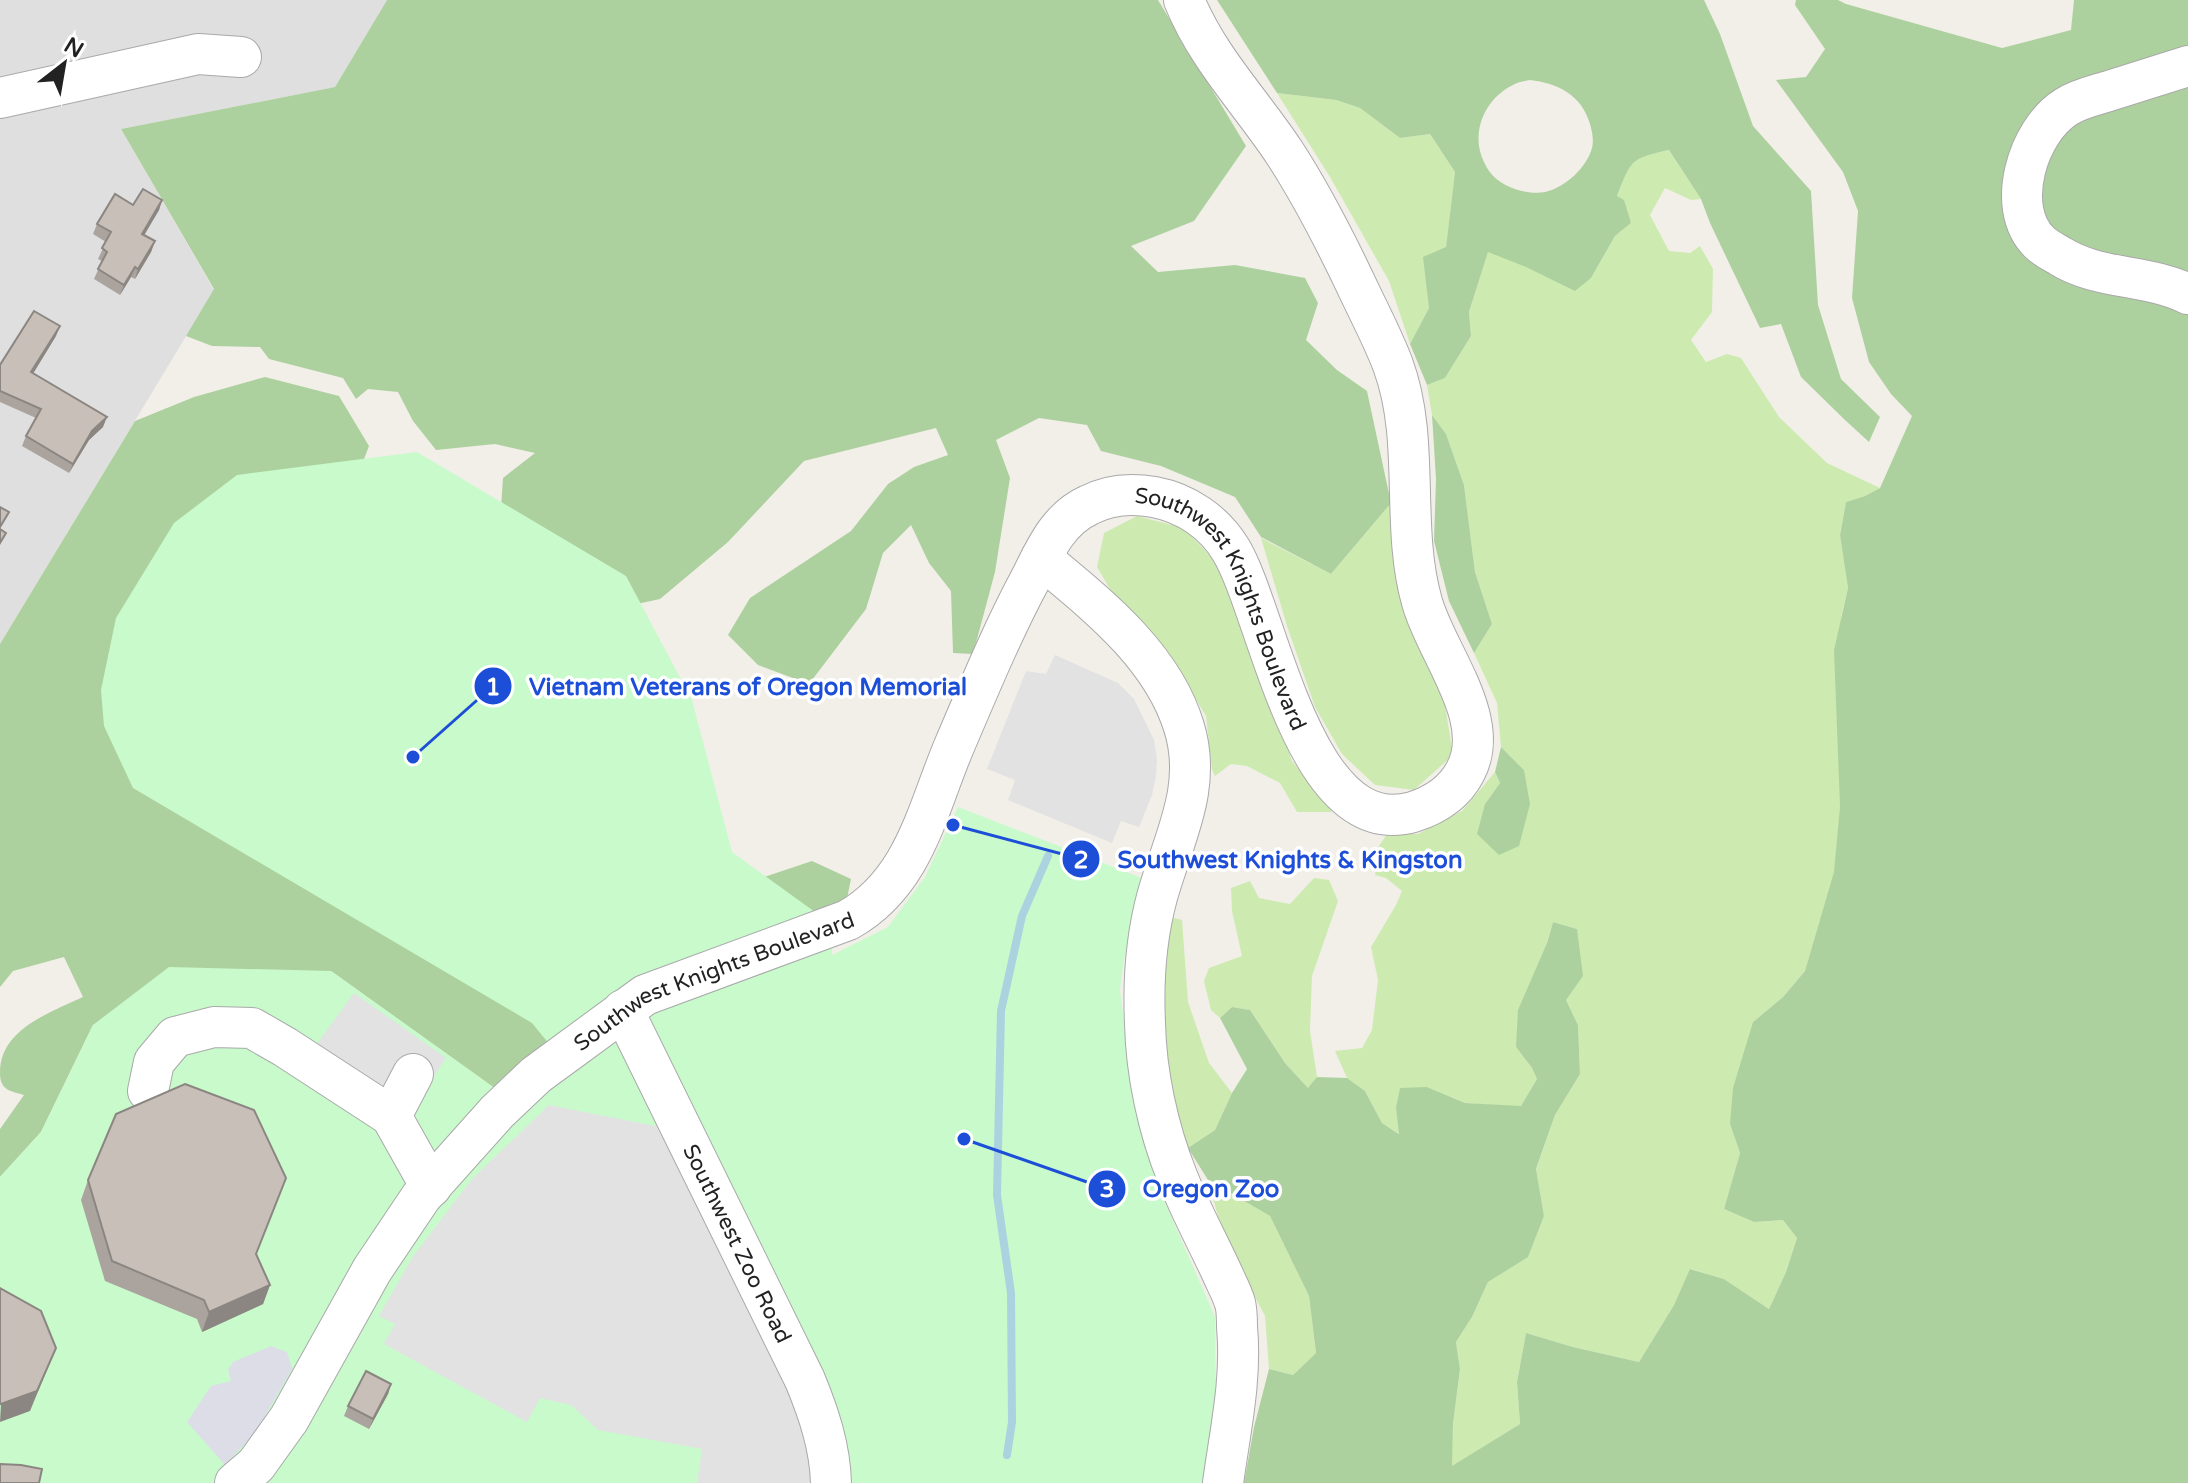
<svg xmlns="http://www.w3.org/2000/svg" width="2188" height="1483" font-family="'Varela Round',sans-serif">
<rect width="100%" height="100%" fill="#f2efe9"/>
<polygon fill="#e0dfdf" points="0,0 387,0 335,87 121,129 214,290 0,644"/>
<g fill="#cdebb0">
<polygon points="1277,93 1336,100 1360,108 1400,138 1430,134 1455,172 1446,248 1428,289 1429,308 1410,344 1389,281 1330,177"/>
<path d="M 1669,150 L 1701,199 L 1691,200 L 1665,188 L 1650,215 L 1669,251 L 1690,253 L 1700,246 L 1713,269 L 1712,312 L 1691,340 L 1706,362 L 1727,354 L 1741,358 L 1779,417 L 1827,463 L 1880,488 L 1865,496 L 1846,502 L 1840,534 L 1848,588 L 1841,617 L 1840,806 L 1835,872 L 1805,971 L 1783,997 L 1753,1022 L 1730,1124 L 1740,1153 L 1724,1209 L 1754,1222 L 1783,1220 L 1797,1238 L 1786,1272 L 1769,1309 L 1724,1279 L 1691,1269 L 1674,1305 L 1639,1362 L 1573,1347 L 1526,1333 L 1517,1382 L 1520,1424 L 1451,1467 L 1453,1424 L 1460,1369 L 1456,1342 L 1472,1317 L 1488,1282 L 1528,1256 L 1544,1216 L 1536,1170 L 1555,1115 L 1580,1074 L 1578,1025 L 1566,1000 L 1577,929 L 1553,922 L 1516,1047 L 1532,1068 L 1537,1079 L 1521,1107 L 1465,1103 L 1427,1087 L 1396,1108 L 1400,1134 L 1382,1123 L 1365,1091 L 1347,1078 L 1335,1051 L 1362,1048 L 1372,1030 L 1378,980 L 1371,947 L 1396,905 L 1402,891 L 1386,878 L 1375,875 L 1379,846 L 1387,834 L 1418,834 L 1462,811 L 1495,772 L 1500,783 L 1485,804 L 1524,770 L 1501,747 L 1497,703 L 1474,653 L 1492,624 L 1475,572 L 1464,485 L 1446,434 L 1432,415 L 1427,385 L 1445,378 L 1471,336 L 1469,312 L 1488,251 L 1527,267 L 1591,278 L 1615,236 L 1631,223 L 1617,196 C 1632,159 1629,159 1669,150 Z"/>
<polygon points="1391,503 1444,699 1453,755 1414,790 1375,785 1342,754 1315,707 1287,626 1261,538 1331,574"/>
<polygon points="1137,516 1184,528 1229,576 1292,761 1332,812 1297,812 1280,783 1247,766 1231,764 1215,776 1212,769 1206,716 1163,646 1114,596 1097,567 1104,533"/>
<polygon points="1314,878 1329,880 1338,901 1312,976 1310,1031 1317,1077 1309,1089 1285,1063 1250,1010 1232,1007 1220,1018 1211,1010 1204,981 1209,968 1242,956 1232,911 1231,888 1250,881 1259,898 1290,904"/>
<polygon points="1170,917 1182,920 1188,1002 1209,1063 1232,1093 1215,1130 1188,1148 1170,1107 1160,1039"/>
<polygon points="1208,1180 1270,1216 1309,1296 1316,1353 1293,1375 1269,1369 1265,1316 1224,1238"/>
</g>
<g fill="#add19e" fill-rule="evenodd">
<polygon points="387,0 1158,0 1246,146 1194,221 1131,246 1158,272 1235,265 1305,278 1318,303 1306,340 1337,370 1367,391 1391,503 1331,574 1261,537 1235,497 1161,466 1101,451 1087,425 1039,418 996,440 1010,478 995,572 973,654 953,653 951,591 929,563 911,525 883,553 866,609 809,684 758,665 728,635 750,598 851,531 888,484 914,467 948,455 936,428 804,461 728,542 660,599 623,607 500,523 503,478 535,453 495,444 436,450 413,421 398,392 368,389 356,399 343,378 269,359 260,347 212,346 186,336 214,289 121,129 335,87"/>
<path d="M 1217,0 L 1704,0 L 1720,34 L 1753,126 L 1811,191 L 1818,305 L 1841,379 L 1880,417 L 1869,442 L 1845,420 L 1801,377 L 1781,324 L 1760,328 L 1710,223 L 1701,199 L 1669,150 C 1630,159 1632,159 1617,196 L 1624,200 L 1631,223 L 1615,236 L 1591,278 L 1575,291 L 1526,267 L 1488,252 L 1469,312 L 1471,336 L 1445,378 L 1427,385 L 1410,344 L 1429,308 L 1423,257 L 1446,247 L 1455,172 L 1430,134 L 1400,138 L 1360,108 L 1336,100 L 1277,93 ZM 1530,80 C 1557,83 1582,95 1590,124 C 1592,131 1594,140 1592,148 C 1587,167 1565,188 1545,192 C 1536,194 1523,192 1515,189 C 1501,184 1490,176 1484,162 C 1470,134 1484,99 1513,85 C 1518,82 1525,81 1530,80 Z"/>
<polygon points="1796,0 1838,0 1846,4 2002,48 2071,30 2074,0 2188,0 2188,1483 1244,1483 1254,1427 1269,1369 1293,1375 1316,1353 1309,1296 1270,1216 1208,1180 1188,1148 1215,1130 1232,1093 1247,1069 1220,1018 1232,1007 1250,1010 1285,1063 1308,1088 1317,1077 1347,1078 1365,1091 1382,1123 1399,1134 1396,1108 1400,1088 1427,1087 1465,1103 1521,1106 1537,1079 1532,1068 1516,1047 1518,1010 1547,943 1553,922 1577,929 1583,976 1566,1000 1578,1025 1580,1074 1555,1115 1536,1169 1544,1216 1528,1257 1488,1282 1472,1317 1456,1342 1460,1369 1453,1424 1452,1466 1520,1424 1517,1382 1526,1333 1573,1347 1639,1362 1674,1305 1690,1269 1724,1279 1769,1309 1786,1272 1797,1238 1783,1220 1754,1222 1724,1209 1740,1153 1730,1124 1733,1088 1753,1022 1783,997 1805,971 1834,872 1840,806 1834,650 1848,588 1840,535 1846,502 1865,496 1880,488 1912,416 1891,394 1869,362 1852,298 1858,211 1843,172 1776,80 1806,77 1825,49 1795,5"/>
<path d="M 265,377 L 339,396 L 369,446 L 358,475 L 634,921 L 812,861 L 851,879 L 845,908 L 500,1092 L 331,971 L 93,1025 L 41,1132 L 0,1177 L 0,1129 L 24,1095 C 10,1091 0,1090 0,1073 C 0,1029 49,1013 83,997 L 64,957 L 13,971 L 0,987 L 0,644 L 135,421 L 194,397 Z"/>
<polygon points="1432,415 1446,434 1464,485 1475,572 1492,624 1474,653 1449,601 1434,541 1436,479"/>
<polygon points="1501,747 1524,770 1530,804 1519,846 1499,855 1477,834 1485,804 1500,783 1495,772"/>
</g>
<polygon fill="#c8facc" points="417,452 626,576 692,700 732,852 833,925 832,955 888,927 925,877 958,807 1147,880 1124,959 1120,990 1132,1087 1160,1191 1215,1317 1216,1409 1202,1483 0,1483 0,1177 41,1132 93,1025 169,967 331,971 510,1099 559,1056 532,1023 133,788 104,726 101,690 116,618 174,523 237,475"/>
<g fill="#e2e2e2">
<polygon points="1055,655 1118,683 1134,699 1154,740 1157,760 1156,776 1152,795 1139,827 1121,821 1112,843 1008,800 1015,780 987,769 1026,671 1046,674"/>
<polygon points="354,993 446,1058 409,1113 317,1044"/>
<polygon points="549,1105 665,1128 784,1368 816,1468 816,1483 697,1483 702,1449 598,1430 571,1405 540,1398 527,1422 384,1344 395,1324 379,1316 412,1258 472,1179"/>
</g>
<polygon fill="#dddde8" points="271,1346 287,1352 292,1369 261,1423 252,1436 225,1465 187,1422 211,1386 231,1381 228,1370 233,1362"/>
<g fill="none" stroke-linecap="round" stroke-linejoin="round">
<polyline stroke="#aad3df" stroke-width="8" points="1007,1455 1012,1422 1011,1293 997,1195 1001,1011 1022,916 1048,856"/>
<defs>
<g id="minor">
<path d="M 2188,66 C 2163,74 2137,82 2112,90 C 2097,95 2080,98 2066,107 C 2028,131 2004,207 2039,242 C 2045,248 2053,252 2060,256 C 2098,280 2148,274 2188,294"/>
<polyline points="0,98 198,54 241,57"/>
<path d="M 1041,558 C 1096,604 1162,655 1184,727 C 1203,788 1173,839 1157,897 C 1146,938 1143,980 1145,1023 C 1146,1073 1158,1129 1177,1176 C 1190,1210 1208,1242 1223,1275 C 1227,1284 1232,1293 1235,1303 C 1237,1310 1237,1319 1237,1327 C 1242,1379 1230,1431 1223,1483"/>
<path id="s1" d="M 623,1010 L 805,1380 C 819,1414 830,1447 831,1483"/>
<polyline points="148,1091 154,1062 175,1037 214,1027 252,1028 285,1047 391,1116 431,1187"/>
<polyline points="391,1116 413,1074"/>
<path id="s2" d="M 235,1483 L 256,1465 L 289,1419 L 372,1270 L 421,1197 L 497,1112 L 536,1075 L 645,995 L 848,920 C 915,882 927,809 955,744 C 979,688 1002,632 1031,578 C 1045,550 1058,519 1089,505 C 1110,494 1132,493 1154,497 C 1186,503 1214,522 1231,550 C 1269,613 1303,843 1413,812 C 1435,805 1454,793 1465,772 C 1494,720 1436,653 1422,602 C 1400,525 1421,441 1393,365 C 1384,341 1372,318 1361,295 C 1338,246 1314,198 1284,152 C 1250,101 1207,57 1184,0"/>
</g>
</defs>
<use href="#minor" stroke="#a9a9a9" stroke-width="42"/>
<use href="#minor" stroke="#fff" stroke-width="40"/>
</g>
<g fill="#aba49e">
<polygon points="162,200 159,210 144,235 155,241 151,252 135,279 131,277 120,295 94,279 102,261 98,259 106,242 93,234 97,224 133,205"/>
<polygon points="56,336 33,373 103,427 89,440 69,473 22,446 26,436 36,418 0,402 0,365"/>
<polygon points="88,1180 256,1255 270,1285 263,1304 202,1332 197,1319 105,1281 81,1200"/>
<polygon points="391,1384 388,1394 369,1429 344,1416 348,1406"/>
</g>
<g fill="#8b8681">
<polygon points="162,200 159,210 139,244 142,234"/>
<polygon points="155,241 151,252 135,279 138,269"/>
<polygon points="135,267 131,277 120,295 124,285"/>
<polygon points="60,326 56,336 28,382 31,372"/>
<polygon points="107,417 103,427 89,440 69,473 73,464 92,431"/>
<polygon points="270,1285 263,1304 202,1332 209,1312"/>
<polygon points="56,1348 30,1411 0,1422 1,1404"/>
<polygon points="391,1384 388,1394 369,1429 373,1419"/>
</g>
<g fill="#c7bfb8" stroke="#8b8681" stroke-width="2">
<polygon points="143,189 162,200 142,234 155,241 138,269 135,267 124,285 98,269 107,252 102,248 111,232 97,224 115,194 133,205"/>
<polygon points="34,311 60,326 31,372 107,417 92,431 73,464 26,436 41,409 0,391 0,365"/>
<polygon points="0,507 9,512 0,527"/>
<polygon points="0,529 6,533 0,543"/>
<polygon points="185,1084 254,1110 286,1178 256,1254 270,1285 209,1312 204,1300 112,1261 88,1180 116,1114"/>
<polygon points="0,1288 41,1311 56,1348 37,1391 1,1404 0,1404"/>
<polygon points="366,1371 391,1384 373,1419 348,1406"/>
<polygon points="0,1464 21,1465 42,1469 39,1483 0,1483"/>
</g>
<g text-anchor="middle" stroke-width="7" stroke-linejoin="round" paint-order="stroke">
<g font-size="22" fill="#222" stroke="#fff">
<text dy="8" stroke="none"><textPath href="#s2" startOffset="1552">Southwest Knights Boulevard</textPath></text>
<text dy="8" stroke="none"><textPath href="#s2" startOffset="714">Southwest Knights Boulevard</textPath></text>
<text dy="8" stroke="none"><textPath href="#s1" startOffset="260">Southwest Zoo Road</textPath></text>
</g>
</g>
<path fill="none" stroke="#1d4ed8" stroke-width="3" d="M413 757L493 686M953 825L1081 859M964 1139L1107 1189"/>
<g fill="#1d4ed8" stroke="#fff" stroke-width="3">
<circle cx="413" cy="757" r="8"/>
<circle cx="953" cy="825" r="8"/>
<circle cx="964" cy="1139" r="8"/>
<circle cx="493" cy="686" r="20"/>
<circle cx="1081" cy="859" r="20"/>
<circle cx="1107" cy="1189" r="20"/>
</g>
<g font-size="24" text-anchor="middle" font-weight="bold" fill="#fff">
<text x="493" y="695">1</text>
<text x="1081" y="868">2</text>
<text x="1107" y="1197">3</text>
</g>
<g font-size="24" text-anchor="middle" font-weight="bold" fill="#1d4ed8" stroke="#fff" stroke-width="7" stroke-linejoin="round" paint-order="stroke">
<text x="748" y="695">Vietnam Veterans of Oregon Memorial</text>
<text x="1290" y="868">Southwest Knights &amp; Kingston</text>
<text x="1211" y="1197">Oregon Zoo</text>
</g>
<g transform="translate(64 64) rotate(31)" stroke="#ffffff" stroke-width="6" paint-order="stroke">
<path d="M0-6L14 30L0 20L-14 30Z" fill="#222222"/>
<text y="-12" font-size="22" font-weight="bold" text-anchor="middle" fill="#222222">N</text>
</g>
</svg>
